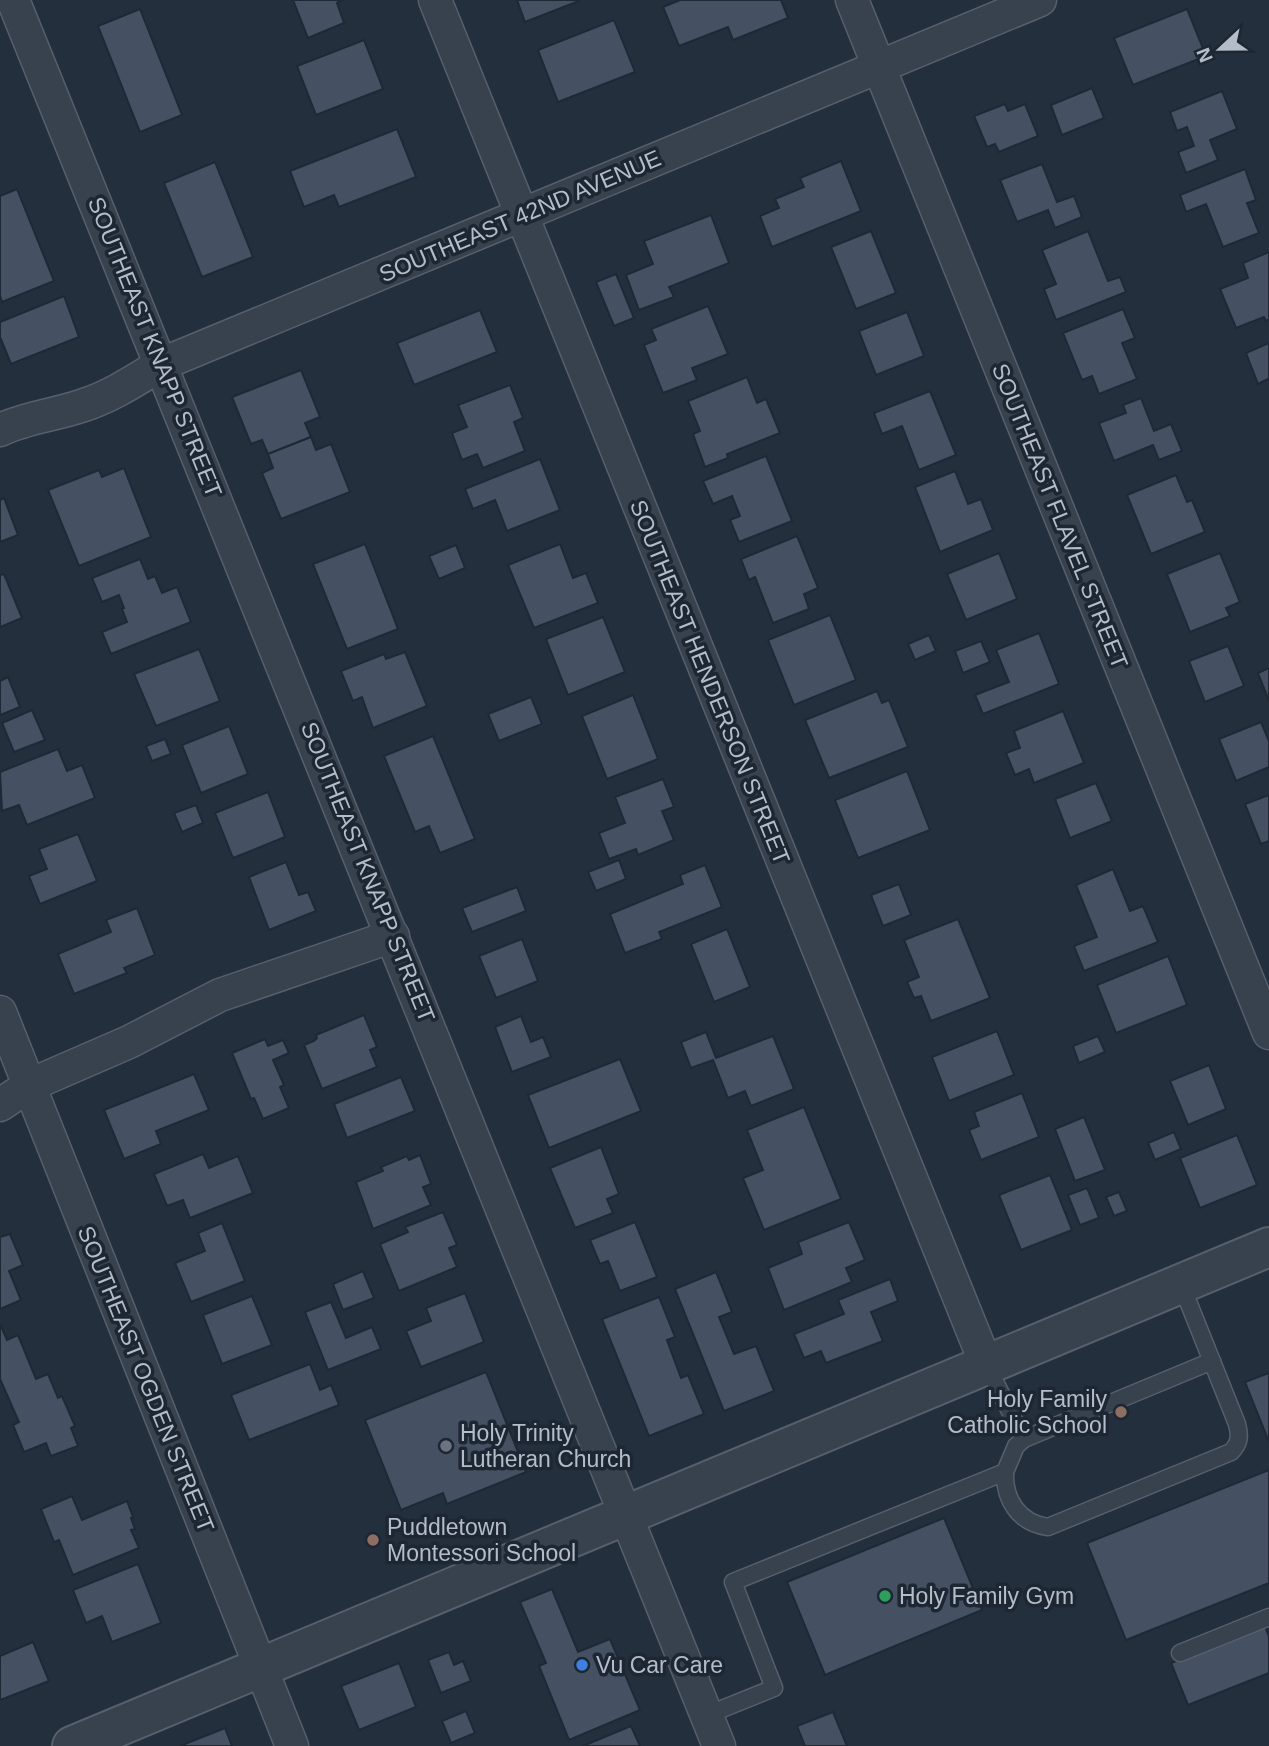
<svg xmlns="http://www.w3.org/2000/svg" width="1269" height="1746" font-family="Arial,sans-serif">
<rect width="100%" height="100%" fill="#242f3e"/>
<g fill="#455162" stroke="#1f2835" stroke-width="2">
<polygon points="293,0 342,0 337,3 344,23 308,38"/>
<polygon points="517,0 579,0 579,1 525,22"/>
<polygon points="680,0 781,0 788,18 733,40 728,27 679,46 663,7"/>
<polygon points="140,9 182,115 140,132 98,26"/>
<polygon points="1187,9 1206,56 1133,85 1114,38"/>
<polygon points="614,20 635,72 558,102 538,50"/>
<polygon points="364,40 383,89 316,115 297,66"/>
<polygon points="1092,88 1104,118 1062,135 1051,105"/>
<polygon points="1222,91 1237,129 1210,140 1218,160 1186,173 1178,152 1194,146 1187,127 1177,131 1170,112"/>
<polygon points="1005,104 1008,111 1025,104 1038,136 999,152 995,144 987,147 974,116"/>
<polygon points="397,129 416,177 339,207 334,195 304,207 290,171"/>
<polygon points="841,161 861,211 772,247 760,216 779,208 775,199 804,187 800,178"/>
<polygon points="215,162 253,257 202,277 164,183"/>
<polygon points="1042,164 1057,202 1074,196 1082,217 1055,228 1048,210 1017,222 1000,180"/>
<polygon points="1245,169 1256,200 1247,203 1259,233 1223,247 1206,204 1186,212 1180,195"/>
<polygon points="17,189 54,281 2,302 0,296 0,196"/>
<polygon points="711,215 729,263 669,287 674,297 639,310 626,275 653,264 644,241"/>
<polygon points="871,231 896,293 856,309 831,247"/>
<polygon points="1088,231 1108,281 1120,277 1126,292 1056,320 1044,289 1056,284 1042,250"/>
<polygon points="1269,252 1269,319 1266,321 1264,317 1236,328 1220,289 1248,278 1243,263"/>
<polygon points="616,274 634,318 614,326 596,282"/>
<polygon points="64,296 79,337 11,364 0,337 0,322"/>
<polygon points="708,306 728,354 692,368 697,380 663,393 644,345 656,340 651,329"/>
<polygon points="1123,309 1135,338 1122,343 1137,379 1099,394 1092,376 1082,380 1063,333"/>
<polygon points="480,310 497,352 414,385 397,343"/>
<polygon points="907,312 924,356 876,375 859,331"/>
<polygon points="1269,343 1269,382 1268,379 1258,384 1246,353"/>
<polygon points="301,370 320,417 305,423 311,437 268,454 262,440 251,444 232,397"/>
<polygon points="747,377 757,403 766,399 780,433 727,454 728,458 705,467 693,434 700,431 688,401"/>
<polygon points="510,385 523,418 514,422 525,451 483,468 477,454 462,460 452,433 467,427 458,405"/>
<polygon points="930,391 956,455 919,470 902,426 882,434 874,413"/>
<polygon points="1141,398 1154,431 1171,424 1182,451 1159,460 1153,445 1114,461 1099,423 1126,413 1123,405"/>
<polygon points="311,437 316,450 331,444 350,492 281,519 262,473 273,468 268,454"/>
<polygon points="766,456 792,521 739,542 730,520 740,516 732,496 713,504 703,481"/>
<polygon points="540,459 560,510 507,531 495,500 473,509 465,489"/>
<polygon points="124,468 151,537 79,566 48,490 99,470 102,477"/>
<polygon points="955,471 968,504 981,499 993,530 940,552 915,487"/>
<polygon points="1176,475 1187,502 1192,500 1205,532 1151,554 1127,495"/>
<polygon points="4,498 18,535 0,542 0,500"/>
<polygon points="797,536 818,588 804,594 809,609 773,623 755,577 749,580 741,559"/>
<polygon points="365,544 398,629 347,649 313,564"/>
<polygon points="560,544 573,578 586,573 598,603 534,628 508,565"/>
<polygon points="456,545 465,568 439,579 429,556"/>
<polygon points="999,553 1017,599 966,620 947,574"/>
<polygon points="1220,553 1240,602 1226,608 1230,616 1190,632 1167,574"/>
<polygon points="140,559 148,579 155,576 162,593 177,587 191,622 111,654 102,632 127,622 122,609 124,608 119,595 102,602 92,578"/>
<polygon points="4,574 22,618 0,627 0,575"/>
<polygon points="830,615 856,680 794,705 768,640"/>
<polygon points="603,617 625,672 568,695 546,639"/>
<polygon points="1039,633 1059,684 983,714 975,695 1009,682 996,650"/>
<polygon points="929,635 936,651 915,660 908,644"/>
<polygon points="981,641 990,662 963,673 955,651"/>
<polygon points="1228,646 1244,686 1205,702 1189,661"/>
<polygon points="199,649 220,701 156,726 134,674"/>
<polygon points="405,652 427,706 373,728 362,697 353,701 341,671 384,654 386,659"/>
<polygon points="1269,668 1269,701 1258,673"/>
<polygon points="8,677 20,707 0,715 0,681"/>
<polygon points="877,691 882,703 889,700 908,747 829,778 805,720"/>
<polygon points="633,695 658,759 607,779 582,716"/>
<polygon points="531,697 542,724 499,741 488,714"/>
<polygon points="32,710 45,740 14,752 2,723"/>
<polygon points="1063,711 1084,763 1034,783 1029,769 1015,775 1006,753 1020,748 1014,731"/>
<polygon points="1261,722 1269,741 1269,767 1236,781 1219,739"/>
<polygon points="229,726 248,774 201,793 182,745"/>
<polygon points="433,736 475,839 440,853 429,826 415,832 384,756"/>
<polygon points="165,739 171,754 152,761 146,746"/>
<polygon points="58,749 67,771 82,765 95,798 27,825 19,805 2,811 0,772"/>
<polygon points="907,771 930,830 858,858 835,800"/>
<polygon points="663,779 674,807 662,811 674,840 638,855 636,849 609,859 599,833 625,823 615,797"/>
<polygon points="1096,783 1112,821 1070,838 1055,799"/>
<polygon points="268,792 285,837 233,858 215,813"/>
<polygon points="1269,795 1269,841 1261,844 1245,804"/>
<polygon points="196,805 203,823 182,832 174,813"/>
<polygon points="78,834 97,881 40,904 29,876 47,869 39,849"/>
<polygon points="619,860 626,879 596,891 588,872"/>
<polygon points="286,862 299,895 308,892 316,911 269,930 249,877"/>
<polygon points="705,865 722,907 659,932 662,939 625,953 610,914 683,884 680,875"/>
<polygon points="1113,869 1130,911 1143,906 1158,942 1084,971 1074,946 1097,937 1076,885"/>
<polygon points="899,884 911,915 883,926 871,895"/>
<polygon points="517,887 526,911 472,932 462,908"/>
<polygon points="137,908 155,955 124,968 127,973 74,994 58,954 111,932 106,920"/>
<polygon points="958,919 990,998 931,1021 921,996 914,998 907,982 919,977 904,940"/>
<polygon points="727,929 750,987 714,1002 691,944"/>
<polygon points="522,939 538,981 496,998 479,956"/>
<polygon points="1168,956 1187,1005 1116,1033 1097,985"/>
<polygon points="364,1015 377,1047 370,1050 377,1067 322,1089 304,1045 314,1041 317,1038 316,1035"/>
<polygon points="521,1016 531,1042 543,1037 551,1057 512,1072 495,1027"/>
<polygon points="997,1031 1014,1075 949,1101 932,1057"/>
<polygon points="706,1032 716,1058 773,1036 794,1089 751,1106 745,1091 728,1098 713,1060 691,1068 681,1042"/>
<polygon points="1098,1036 1105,1052 1079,1063 1073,1046"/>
<polygon points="265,1039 268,1046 283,1040 289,1053 273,1060 284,1085 280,1087 289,1108 263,1119 254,1098 251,1099 232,1053"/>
<polygon points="620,1059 641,1111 549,1148 528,1095"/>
<polygon points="1209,1065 1226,1109 1188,1125 1170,1081"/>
<polygon points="194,1074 209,1110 156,1131 161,1144 124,1159 104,1110"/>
<polygon points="401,1077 415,1111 347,1138 334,1104"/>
<polygon points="1022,1093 1039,1137 981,1160 969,1130 979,1126 974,1112"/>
<polygon points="804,1107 841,1199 764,1230 743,1178 763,1170 747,1130"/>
<polygon points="1084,1117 1105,1170 1075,1181 1055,1129"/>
<polygon points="1174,1132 1181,1149 1155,1160 1148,1143"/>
<polygon points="1237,1135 1257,1185 1200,1208 1180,1158"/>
<polygon points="601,1147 619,1194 607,1199 613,1213 575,1228 550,1168"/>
<polygon points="203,1154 209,1168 238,1156 253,1193 190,1218 183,1200 167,1206 154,1174"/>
<polygon points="420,1155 431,1184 423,1187 431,1205 373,1229 356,1182 383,1171 381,1167 407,1156 409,1160"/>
<polygon points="1050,1175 1072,1230 1021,1250 999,1195"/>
<polygon points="1087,1188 1099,1218 1080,1225 1068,1195"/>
<polygon points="1119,1192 1127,1211 1114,1216 1106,1197"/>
<polygon points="443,1212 457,1245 449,1248 457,1267 399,1291 380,1244 408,1232 405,1227"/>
<polygon points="635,1222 657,1277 620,1291 608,1261 600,1264 590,1240"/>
<polygon points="849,1222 865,1260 846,1268 852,1282 784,1310 768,1268 802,1254 798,1242"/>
<polygon points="222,1223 245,1281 191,1302 175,1263 205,1251 198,1233"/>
<polygon points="10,1234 23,1265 9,1271 21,1300 0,1309 0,1237"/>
<polygon points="363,1271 374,1298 343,1310 333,1284"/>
<polygon points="716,1272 732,1312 719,1317 734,1354 756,1346 774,1391 724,1411 675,1289"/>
<polygon points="890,1279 898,1301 871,1312 883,1341 826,1363 821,1351 804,1358 794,1334 844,1314 838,1300"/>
<polygon points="465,1293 484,1342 421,1367 406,1331 431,1321 426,1308"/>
<polygon points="252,1296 272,1345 222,1364 203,1315"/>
<polygon points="659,1297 675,1337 667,1340 681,1378 688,1375 704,1414 649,1436 602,1319"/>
<polygon points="331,1302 346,1338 372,1327 381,1349 328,1370 305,1312"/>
<polygon points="0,1324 7,1340 18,1335 36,1379 48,1374 58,1398 62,1396 75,1426 71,1428 78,1446 51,1456 46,1443 24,1452 13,1425 19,1422 0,1379"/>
<polygon points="310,1364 320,1390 331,1385 339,1405 249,1440 231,1395"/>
<polygon points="486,1372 526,1472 447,1504 443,1493 401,1510 365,1420"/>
<polygon points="1269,1373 1269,1442 1245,1382"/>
<polygon points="1269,1470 1269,1583 1126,1640 1087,1543"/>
<polygon points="72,1496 82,1520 127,1501 133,1517 131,1518 135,1529 131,1530 139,1548 73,1575 59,1540 54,1542 41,1509"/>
<polygon points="944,1518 982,1610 825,1675 787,1582"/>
<polygon points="138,1564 161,1623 112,1642 102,1616 86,1623 73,1590"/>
<polygon points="552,1589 578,1652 610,1639 640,1710 569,1740 539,1666 546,1663 520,1602"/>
<polygon points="1265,1626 1269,1637 1269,1673 1188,1705 1171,1663"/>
<polygon points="33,1642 49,1681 0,1700 0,1656"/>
<polygon points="449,1652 454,1665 463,1661 471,1681 441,1693 428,1660"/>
<polygon points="399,1663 416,1707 359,1730 341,1686"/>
<polygon points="466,1711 475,1733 451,1743 442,1721"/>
<polygon points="833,1712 847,1746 805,1746 797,1726"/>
<polygon points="631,1726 640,1746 583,1746"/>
<polygon points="225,1728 232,1746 180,1746"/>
</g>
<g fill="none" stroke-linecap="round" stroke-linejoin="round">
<defs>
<g id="service">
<polyline points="986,1364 1024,1439"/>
<polyline points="1005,1472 1016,1446 1024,1439 1212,1361"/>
<polyline points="1180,1653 1269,1617"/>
<path d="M 707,1715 L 774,1688 L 733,1582 L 1005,1472 C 1004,1500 1019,1523 1048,1527 L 1231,1452 C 1240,1443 1240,1436 1237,1424 L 1181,1284"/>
</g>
<g id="minor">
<polyline points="13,0 719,1746"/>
<polyline points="435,0 986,1364"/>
<polyline points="852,0 1269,1033"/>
<path d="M 0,430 C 27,417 56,415 84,405 C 112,396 137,379 162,364 L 1040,0"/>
<polyline points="0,1012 292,1746"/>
<polyline points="0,1105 30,1085 129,1042 220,995 393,936"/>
</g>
<polyline id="tertiary" points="72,1746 1269,1247"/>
</defs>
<use href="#service" stroke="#565f6c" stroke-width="19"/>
<use href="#minor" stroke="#565f6c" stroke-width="35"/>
<use href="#tertiary" stroke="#565f6c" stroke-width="42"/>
<use href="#service" stroke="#38414e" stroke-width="16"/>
<use href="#minor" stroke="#38414e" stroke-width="32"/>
<use href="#tertiary" stroke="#38414e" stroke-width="38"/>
</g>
<g fill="#8d6e63" stroke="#1d2633" stroke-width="2.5">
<circle cx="1121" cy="1412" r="7"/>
<circle cx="373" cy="1540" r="7"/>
</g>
<circle fill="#6b7280" stroke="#1d2633" stroke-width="2.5" cx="446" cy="1446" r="7"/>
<circle fill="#2e9e5b" stroke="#1d2633" stroke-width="2.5" cx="885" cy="1596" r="7"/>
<circle fill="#3f7fe0" stroke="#1d2633" stroke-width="2.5" cx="582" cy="1665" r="7"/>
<g text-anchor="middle" stroke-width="7" stroke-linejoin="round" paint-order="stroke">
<g font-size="23" fill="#b4bcc9" stroke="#1d2633">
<text transform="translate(520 216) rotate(-23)" y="8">SOUTHEAST 42ND AVENUE</text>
<text transform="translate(155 347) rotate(68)" y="8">SOUTHEAST KNAPP STREET</text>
<text transform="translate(1060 516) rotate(68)" y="8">SOUTHEAST FLAVEL STREET</text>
<text transform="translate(710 682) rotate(68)" y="8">SOUTHEAST HENDERSON STREET</text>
<text transform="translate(368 872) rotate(68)" y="8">SOUTHEAST KNAPP STREET</text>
<text transform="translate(146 1379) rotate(68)" y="8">SOUTHEAST OGDEN STREET</text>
</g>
<g font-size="23" fill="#b4bcc9" stroke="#1d2633" text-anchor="start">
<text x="1107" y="1407" text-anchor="end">Holy Family<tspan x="1107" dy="26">Catholic School</tspan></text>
<text x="460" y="1441">Holy Trinity<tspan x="460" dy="26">Lutheran Church</tspan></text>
<text x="387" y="1535">Puddletown<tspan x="387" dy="26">Montessori School</tspan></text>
<text x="899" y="1604">Holy Family Gym</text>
<text x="596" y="1673">Vu Car Care</text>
</g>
</g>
<g transform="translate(1220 49) rotate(248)" stroke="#1d2633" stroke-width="5" paint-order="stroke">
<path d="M0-5L12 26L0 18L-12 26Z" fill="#b4bcc9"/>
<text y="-10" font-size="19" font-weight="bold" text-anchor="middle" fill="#b4bcc9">N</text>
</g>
</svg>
